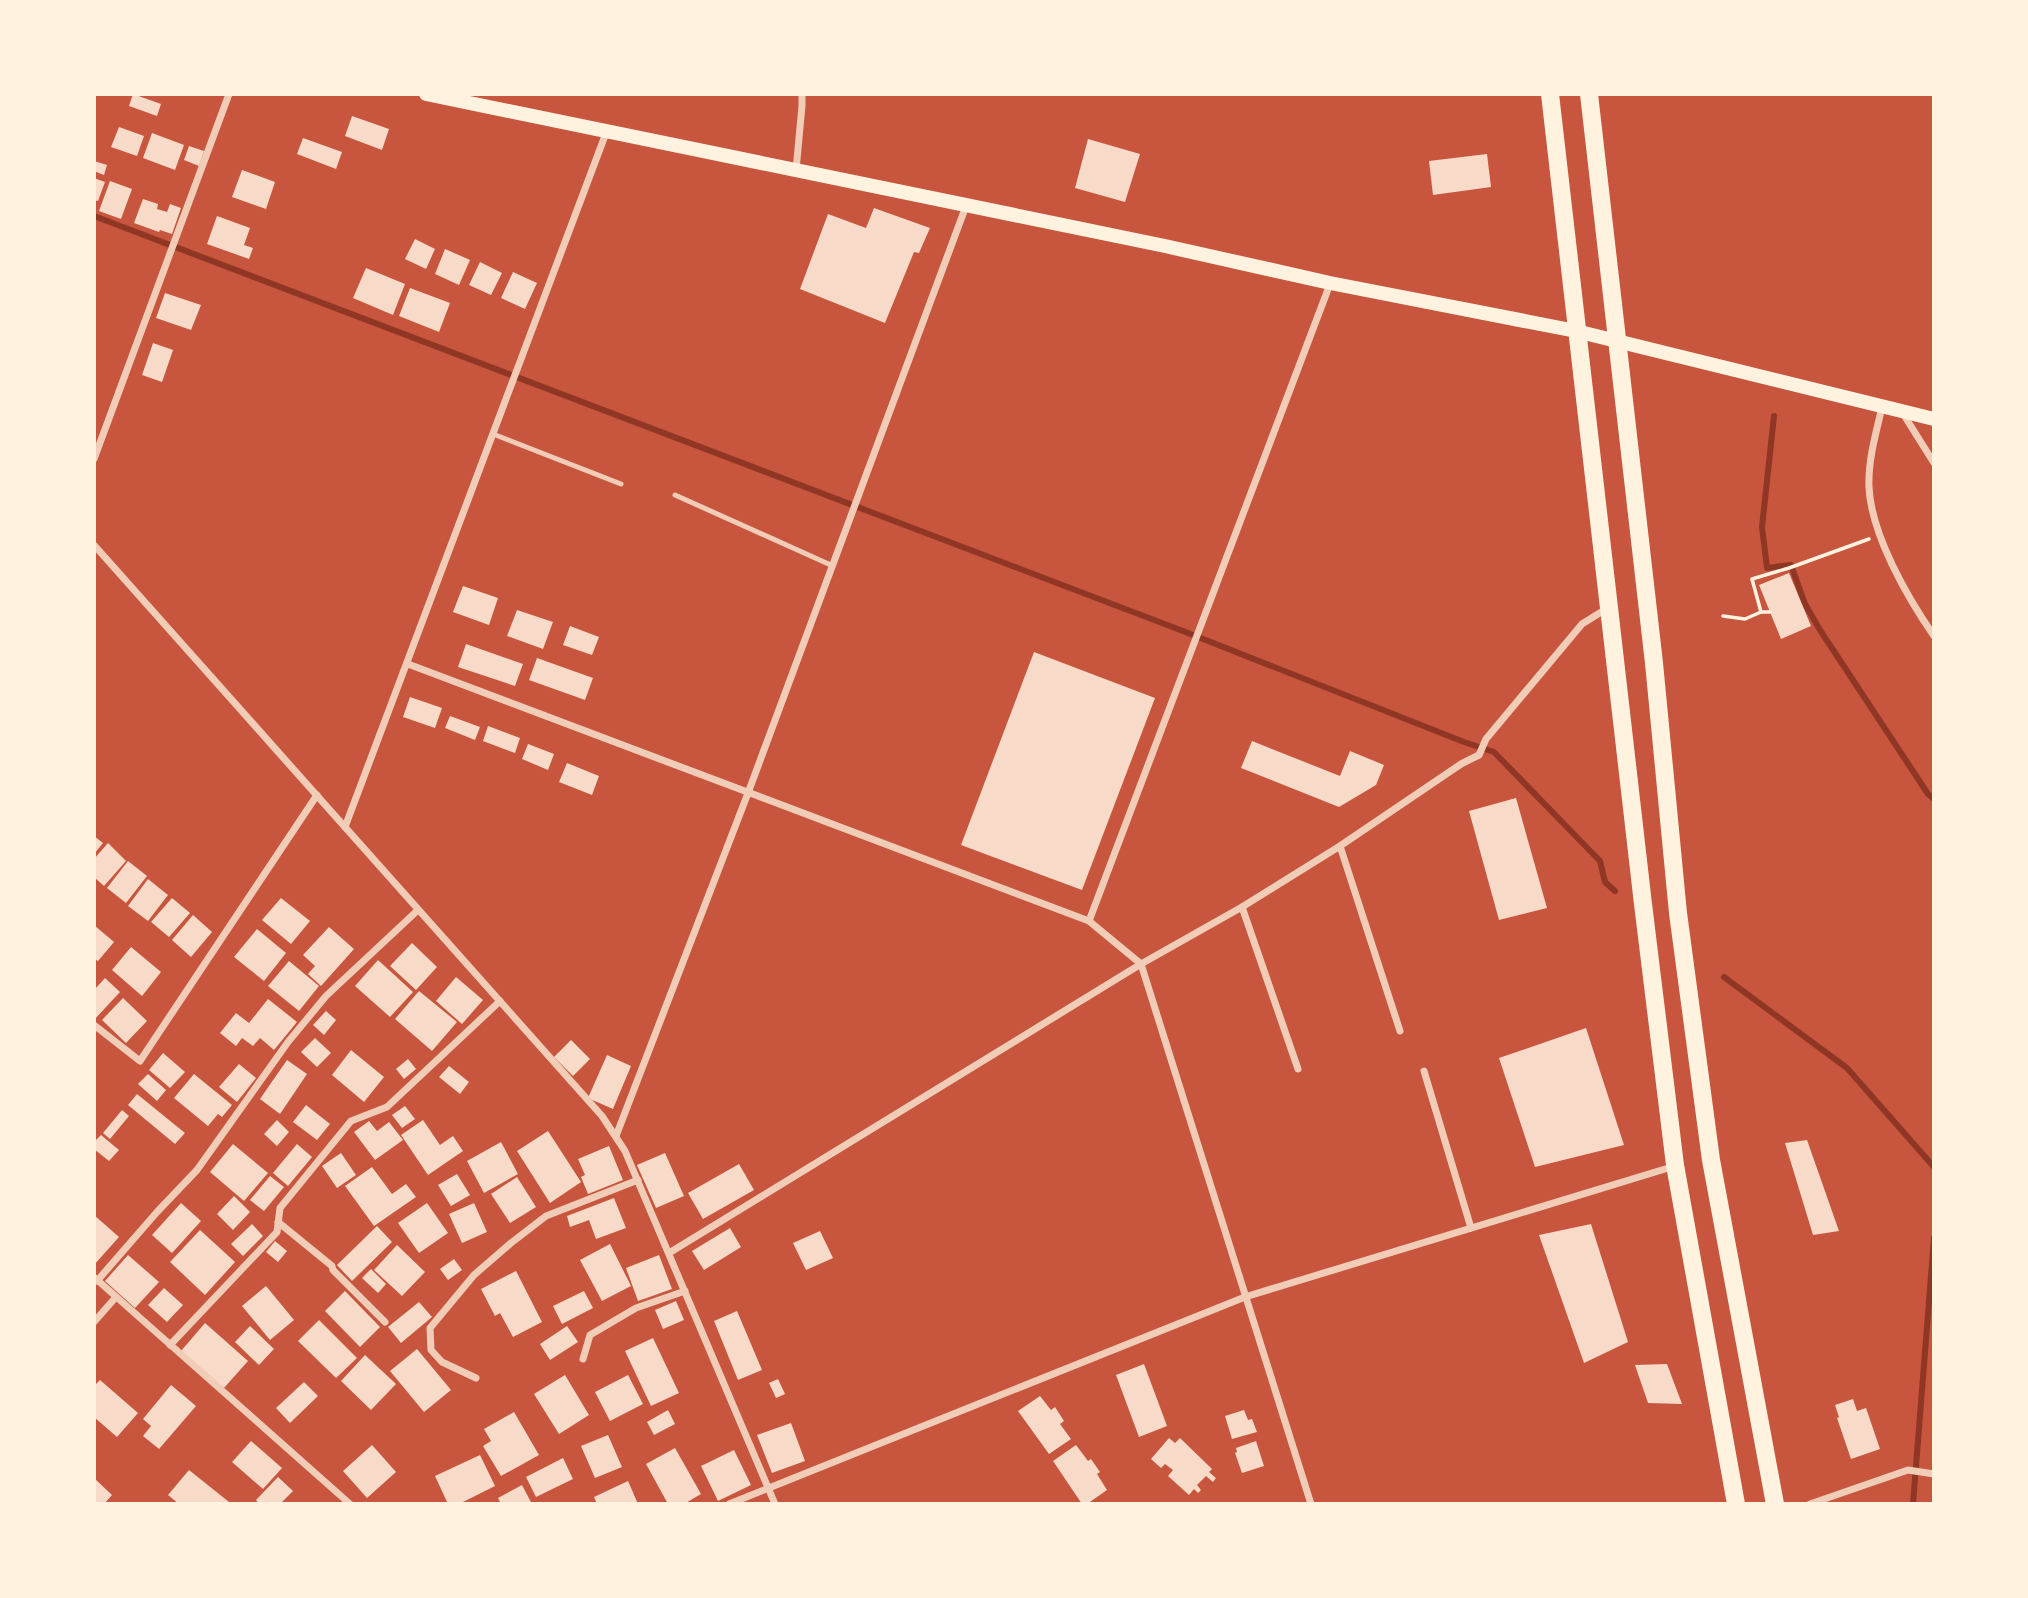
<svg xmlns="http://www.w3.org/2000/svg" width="2028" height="1598" font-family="'PT Sans',sans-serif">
<rect width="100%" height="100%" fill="#c8553d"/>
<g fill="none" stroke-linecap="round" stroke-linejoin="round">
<g stroke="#8f3625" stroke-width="6">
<polyline points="94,216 1183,631 1464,742 1494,752 1600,861 1605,882 1615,891"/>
<polyline points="1774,416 1762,527 1767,568 1791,565 1805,604 1820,630 1928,794 1934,799"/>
<polyline points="1724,977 1847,1068 1934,1167"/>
<polyline points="1913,1504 1934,1238"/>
</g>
</g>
<g fill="#f7dbc8">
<polygon points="133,94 161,104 157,116 129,106"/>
<polygon points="352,116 389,129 382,150 345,136"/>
<polygon points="119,127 144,136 137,156 111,147"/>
<polygon points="152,133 184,145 175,170 143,158"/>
<polygon points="303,138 342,152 336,169 297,154"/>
<polygon points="1088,139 1140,154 1125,202 1075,188"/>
<polygon points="189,146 204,151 199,166 184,160"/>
<polygon points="1487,154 1491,187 1433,195 1429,161"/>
<polygon points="94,161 107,165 104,175 94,171"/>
<polygon points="242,170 275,182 266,209 232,197"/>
<polygon points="94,178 105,182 98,201 94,200"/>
<polygon points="110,181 132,189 121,219 99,211"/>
<polygon points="143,199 158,204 157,209 167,212 170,204 181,208 172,234 160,230 159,232 134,223"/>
<polygon points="874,208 930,228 919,253 914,252 885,323 800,289 828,214 866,228"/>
<polygon points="217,216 250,228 244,245 253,248 249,259 207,244"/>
<polygon points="415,239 435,249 426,269 405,259"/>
<polygon points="445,249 470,260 459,285 435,274"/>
<polygon points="480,262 502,273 491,295 469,285"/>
<polygon points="366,268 405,284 393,315 353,298"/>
<polygon points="513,272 537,283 525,309 501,298"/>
<polygon points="410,288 450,303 439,332 399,316"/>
<polygon points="165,293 201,305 191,330 156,318"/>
<polygon points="153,343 173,350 162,382 142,375"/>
<polygon points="1789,573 1811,626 1781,639 1759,585"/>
<polygon points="463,586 498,598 489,625 453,612"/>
<polygon points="517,610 553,622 543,649 507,636"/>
<polygon points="570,626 599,637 592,655 563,645"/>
<polygon points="466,644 523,664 515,686 458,667"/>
<polygon points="1034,652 1155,698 1082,890 961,845"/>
<polygon points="537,658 593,678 585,700 529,680"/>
<polygon points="410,697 442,708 435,728 403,717"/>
<polygon points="450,716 480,727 475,740 445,728"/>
<polygon points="488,726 520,738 515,753 483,741"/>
<polygon points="1252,741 1340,776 1350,751 1384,765 1376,785 1339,807 1241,768"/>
<polygon points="528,744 554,754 548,770 522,759"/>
<polygon points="567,763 599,776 592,795 559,782"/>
<polygon points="1516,798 1547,908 1499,920 1469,811"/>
<polygon points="94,836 103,843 94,854"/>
<polygon points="108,843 126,861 104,886 94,877 94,859"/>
<polygon points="128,861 147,876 126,903 107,888"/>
<polygon points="148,879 168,895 148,921 128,906"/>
<polygon points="172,898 190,913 169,937 151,922"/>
<polygon points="281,898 310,921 291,944 262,920"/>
<polygon points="193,915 212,932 191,957 172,940"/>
<polygon points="94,925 114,942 98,961 94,959"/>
<polygon points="329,927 354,949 321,986 308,974 315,966 303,955"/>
<polygon points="257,929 286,953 264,981 234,957"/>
<polygon points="412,943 437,967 416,990 390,966"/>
<polygon points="131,947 161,972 142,996 112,970"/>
<polygon points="378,960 413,992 390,1017 355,986"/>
<polygon points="289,961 319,986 299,1011 268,986"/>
<polygon points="456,977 483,1000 462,1024 436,1001"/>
<polygon points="105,978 120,992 94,1020 94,990"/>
<polygon points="419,991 457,1022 432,1051 395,1019"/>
<polygon points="123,998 147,1021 126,1043 102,1020"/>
<polygon points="268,999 297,1022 274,1050 260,1038 253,1046 242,1038 236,1046 220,1033 236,1013 249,1023"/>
<polygon points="326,1011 336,1020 324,1035 313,1025"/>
<polygon points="1586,1028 1624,1145 1535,1167 1499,1058"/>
<polygon points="315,1038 331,1053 317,1067 301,1052"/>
<polygon points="571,1040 590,1059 573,1076 554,1057"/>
<polygon points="351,1050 384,1077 364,1102 332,1075"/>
<polygon points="163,1053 185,1072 170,1088 149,1070"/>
<polygon points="607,1055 631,1066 613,1109 588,1098"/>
<polygon points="408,1059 416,1069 404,1079 396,1069"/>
<polygon points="287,1060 307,1074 280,1114 260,1099"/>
<polygon points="239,1064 256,1078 237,1102 219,1087"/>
<polygon points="449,1066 469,1082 460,1094 439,1077"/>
<polygon points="148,1074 166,1090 157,1101 138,1084"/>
<polygon points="194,1074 232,1105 222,1117 218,1114 208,1126 174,1098"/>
<polygon points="137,1094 185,1133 175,1144 128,1105"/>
<polygon points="306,1105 330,1124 317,1140 293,1122"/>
<polygon points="405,1106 415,1119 402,1128 392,1115"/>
<polygon points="122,1110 129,1116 110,1139 103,1133"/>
<polygon points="277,1120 289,1132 277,1146 264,1134"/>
<polygon points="423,1120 440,1145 453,1136 463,1151 428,1175 401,1135"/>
<polygon points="369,1121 377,1131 389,1122 403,1140 375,1160 354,1132"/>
<polygon points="548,1131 581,1182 550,1203 517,1151"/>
<polygon points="101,1135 119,1150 109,1161 94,1149 94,1142"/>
<polygon points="1807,1140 1839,1231 1813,1235 1785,1143"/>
<polygon points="501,1142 518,1174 484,1193 467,1161"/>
<polygon points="233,1144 268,1173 244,1201 210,1172"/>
<polygon points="297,1144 312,1157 288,1186 273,1173"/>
<polygon points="609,1146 623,1180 588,1194 581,1177 585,1175 578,1159"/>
<polygon points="341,1153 356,1175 337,1188 322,1166"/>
<polygon points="665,1153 684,1196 656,1208 637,1165"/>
<polygon points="739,1164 754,1190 703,1219 688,1193"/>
<polygon points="372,1167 392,1194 406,1184 416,1197 374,1226 345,1186"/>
<polygon points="457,1174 470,1195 451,1206 438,1185"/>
<polygon points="270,1176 284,1187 264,1211 250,1200"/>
<polygon points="517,1177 536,1207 510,1223 491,1194"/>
<polygon points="234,1196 250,1212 233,1230 217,1214"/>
<polygon points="614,1198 626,1228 596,1239 589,1220 570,1227 567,1216"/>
<polygon points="181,1203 201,1221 172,1253 152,1235"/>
<polygon points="427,1203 448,1233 419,1253 398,1223"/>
<polygon points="474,1203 487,1232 462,1243 449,1214"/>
<polygon points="94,1215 119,1237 94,1265"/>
<polygon points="252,1224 263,1236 243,1256 231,1244"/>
<polygon points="1591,1224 1628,1342 1584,1363 1539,1235"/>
<polygon points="377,1226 392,1242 352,1281 337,1265"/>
<polygon points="730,1228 741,1247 704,1270 692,1251"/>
<polygon points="200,1230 235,1262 205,1295 170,1262"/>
<polygon points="820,1231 833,1258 806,1270 793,1243"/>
<polygon points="275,1241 287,1251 278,1262 266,1252"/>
<polygon points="610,1244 631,1286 602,1301 580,1260"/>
<polygon points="397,1245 425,1272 402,1296 374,1270"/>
<polygon points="128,1255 159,1282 135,1308 105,1281"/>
<polygon points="659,1255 672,1289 638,1301 626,1268"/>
<polygon points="454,1259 462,1270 448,1280 440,1269"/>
<polygon points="371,1269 386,1284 378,1293 362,1278"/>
<polygon points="516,1271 542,1322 513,1337 500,1313 495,1316 481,1289"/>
<polygon points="266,1286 294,1320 270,1340 242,1306"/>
<polygon points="164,1288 183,1305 167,1322 148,1305"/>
<polygon points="345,1291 380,1327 360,1347 325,1311"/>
<polygon points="584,1291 593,1308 562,1324 553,1306"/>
<polygon points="676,1301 684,1320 663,1329 655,1310"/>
<polygon points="419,1302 432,1317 401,1343 388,1327"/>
<polygon points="737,1311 762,1370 738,1380 714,1321"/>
<polygon points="319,1320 357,1358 336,1378 298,1341"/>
<polygon points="205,1323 248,1361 224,1388 181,1351"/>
<polygon points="250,1326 274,1349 259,1365 235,1342"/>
<polygon points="567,1326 578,1342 550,1360 540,1344"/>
<polygon points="653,1338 679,1393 651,1406 625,1351"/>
<polygon points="417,1349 451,1390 424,1412 390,1371"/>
<polygon points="365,1355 396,1384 371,1410 341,1381"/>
<polygon points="1144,1364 1167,1426 1139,1437 1116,1375"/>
<polygon points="1667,1364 1682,1404 1648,1403 1635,1365"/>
<polygon points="565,1375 589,1415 559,1434 534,1394"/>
<polygon points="628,1375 643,1404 610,1421 595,1392"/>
<polygon points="778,1379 785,1394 776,1398 769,1383"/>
<polygon points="100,1380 138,1413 117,1437 94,1417 94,1386"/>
<polygon points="304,1382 318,1396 290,1423 276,1408"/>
<polygon points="171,1385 196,1406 159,1449 143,1436 151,1426 143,1419"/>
<polygon points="1040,1396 1051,1410 1055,1407 1064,1421 1060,1424 1071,1439 1049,1454 1018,1411"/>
<polygon points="1853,1399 1857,1411 1866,1408 1880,1449 1851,1459 1837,1418 1839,1417 1835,1405"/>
<polygon points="668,1410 675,1424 654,1435 647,1422"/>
<polygon points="1244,1410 1248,1420 1252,1419 1257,1432 1232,1439 1225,1416"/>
<polygon points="514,1412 539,1455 501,1476 483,1446 491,1441 484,1429"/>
<polygon points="791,1423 805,1461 772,1473 757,1435"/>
<polygon points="608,1435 622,1467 595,1478 581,1446"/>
<polygon points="1169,1438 1175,1443 1180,1438 1212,1469 1209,1472 1216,1478 1213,1482 1206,1476 1197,1485 1201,1490 1198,1493 1194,1489 1189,1495 1168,1476 1173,1470 1165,1464 1161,1468 1151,1459"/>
<polygon points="251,1441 282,1468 263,1489 232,1462"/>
<polygon points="1256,1441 1264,1466 1242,1473 1235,1453 1237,1452 1236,1448"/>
<polygon points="372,1445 396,1472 367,1498 343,1471"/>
<polygon points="1076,1445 1088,1461 1091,1459 1100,1472 1097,1474 1107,1490 1087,1504 1082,1504 1053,1461"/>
<polygon points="675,1448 701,1494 684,1504 668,1504 646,1464"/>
<polygon points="734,1450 751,1485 718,1501 701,1466"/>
<polygon points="480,1455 495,1486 459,1504 448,1504 435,1476"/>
<polygon points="563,1458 573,1479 536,1497 526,1477"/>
<polygon points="189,1470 229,1502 228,1504 179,1504 168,1495"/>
<polygon points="278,1477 293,1491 280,1504 259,1504 256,1500"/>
<polygon points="94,1478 112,1495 104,1504 94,1504"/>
<polygon points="628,1481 638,1504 597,1504 594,1497"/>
<polygon points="522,1485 532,1504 501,1504 498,1498"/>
</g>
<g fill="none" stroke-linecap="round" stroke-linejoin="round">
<g stroke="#fff3e0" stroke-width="3.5">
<polyline points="1761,612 1752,579 1789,568 1869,539"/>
<polyline points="1723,616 1745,619 1761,612 1770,612"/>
</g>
<g stroke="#f1ccb7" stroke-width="5">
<polyline points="493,434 621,484"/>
<polyline points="675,495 833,566"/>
</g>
<g stroke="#f1ccb7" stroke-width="7">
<polyline points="796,170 802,106 802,94"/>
<path d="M 1882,407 C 1876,433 1868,460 1869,487 C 1871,534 1907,597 1934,636"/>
<polyline points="1902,412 1934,463"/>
<polyline points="94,459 229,94"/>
<polyline points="94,545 602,1116 625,1151 775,1504"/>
<polyline points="408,664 1089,921 1141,964 1311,1504"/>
<polyline points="345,827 606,133"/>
<polyline points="1340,846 1400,1031"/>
<polyline points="1242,907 1298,1069"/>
<polyline points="1089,921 1330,284"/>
<polyline points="94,1025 140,1061 317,795"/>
<polyline points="1424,1071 1471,1228"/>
<polyline points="616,1136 748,793 966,206"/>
<polyline points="278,1222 332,1266 333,1270 385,1322"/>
<polyline points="669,1253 1141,964 1242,907 1340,846 1461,764 1479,755 1486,739 1582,624 1606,609"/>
<polyline points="95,1278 350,1504"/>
<polyline points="97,1281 157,1212 197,1170 288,1042 326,996 418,910"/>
<polyline points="94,1322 116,1297"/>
<polyline points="170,1345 277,1232 280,1208 351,1121 387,1107 500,1001"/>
<polyline points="583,1359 590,1335 636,1308 685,1291"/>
<polyline points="476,1378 442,1362 431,1350 430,1328 474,1275 511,1243 546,1216 638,1180"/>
<polyline points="729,1504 1245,1297 1675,1166"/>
<polyline points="1810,1504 1908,1470 1934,1474"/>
</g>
<polyline stroke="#fff3e0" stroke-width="14" points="426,94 1165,246 1330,283 1576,331 1934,419"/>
<g stroke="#fff3e0" stroke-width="18">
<polyline points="1550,94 1643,904 1675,1165 1736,1504"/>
<polyline points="1589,94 1654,663 1678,913 1711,1160 1775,1504"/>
</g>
</g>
<rect width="2028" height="1598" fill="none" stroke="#fff3e0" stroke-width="192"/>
</svg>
